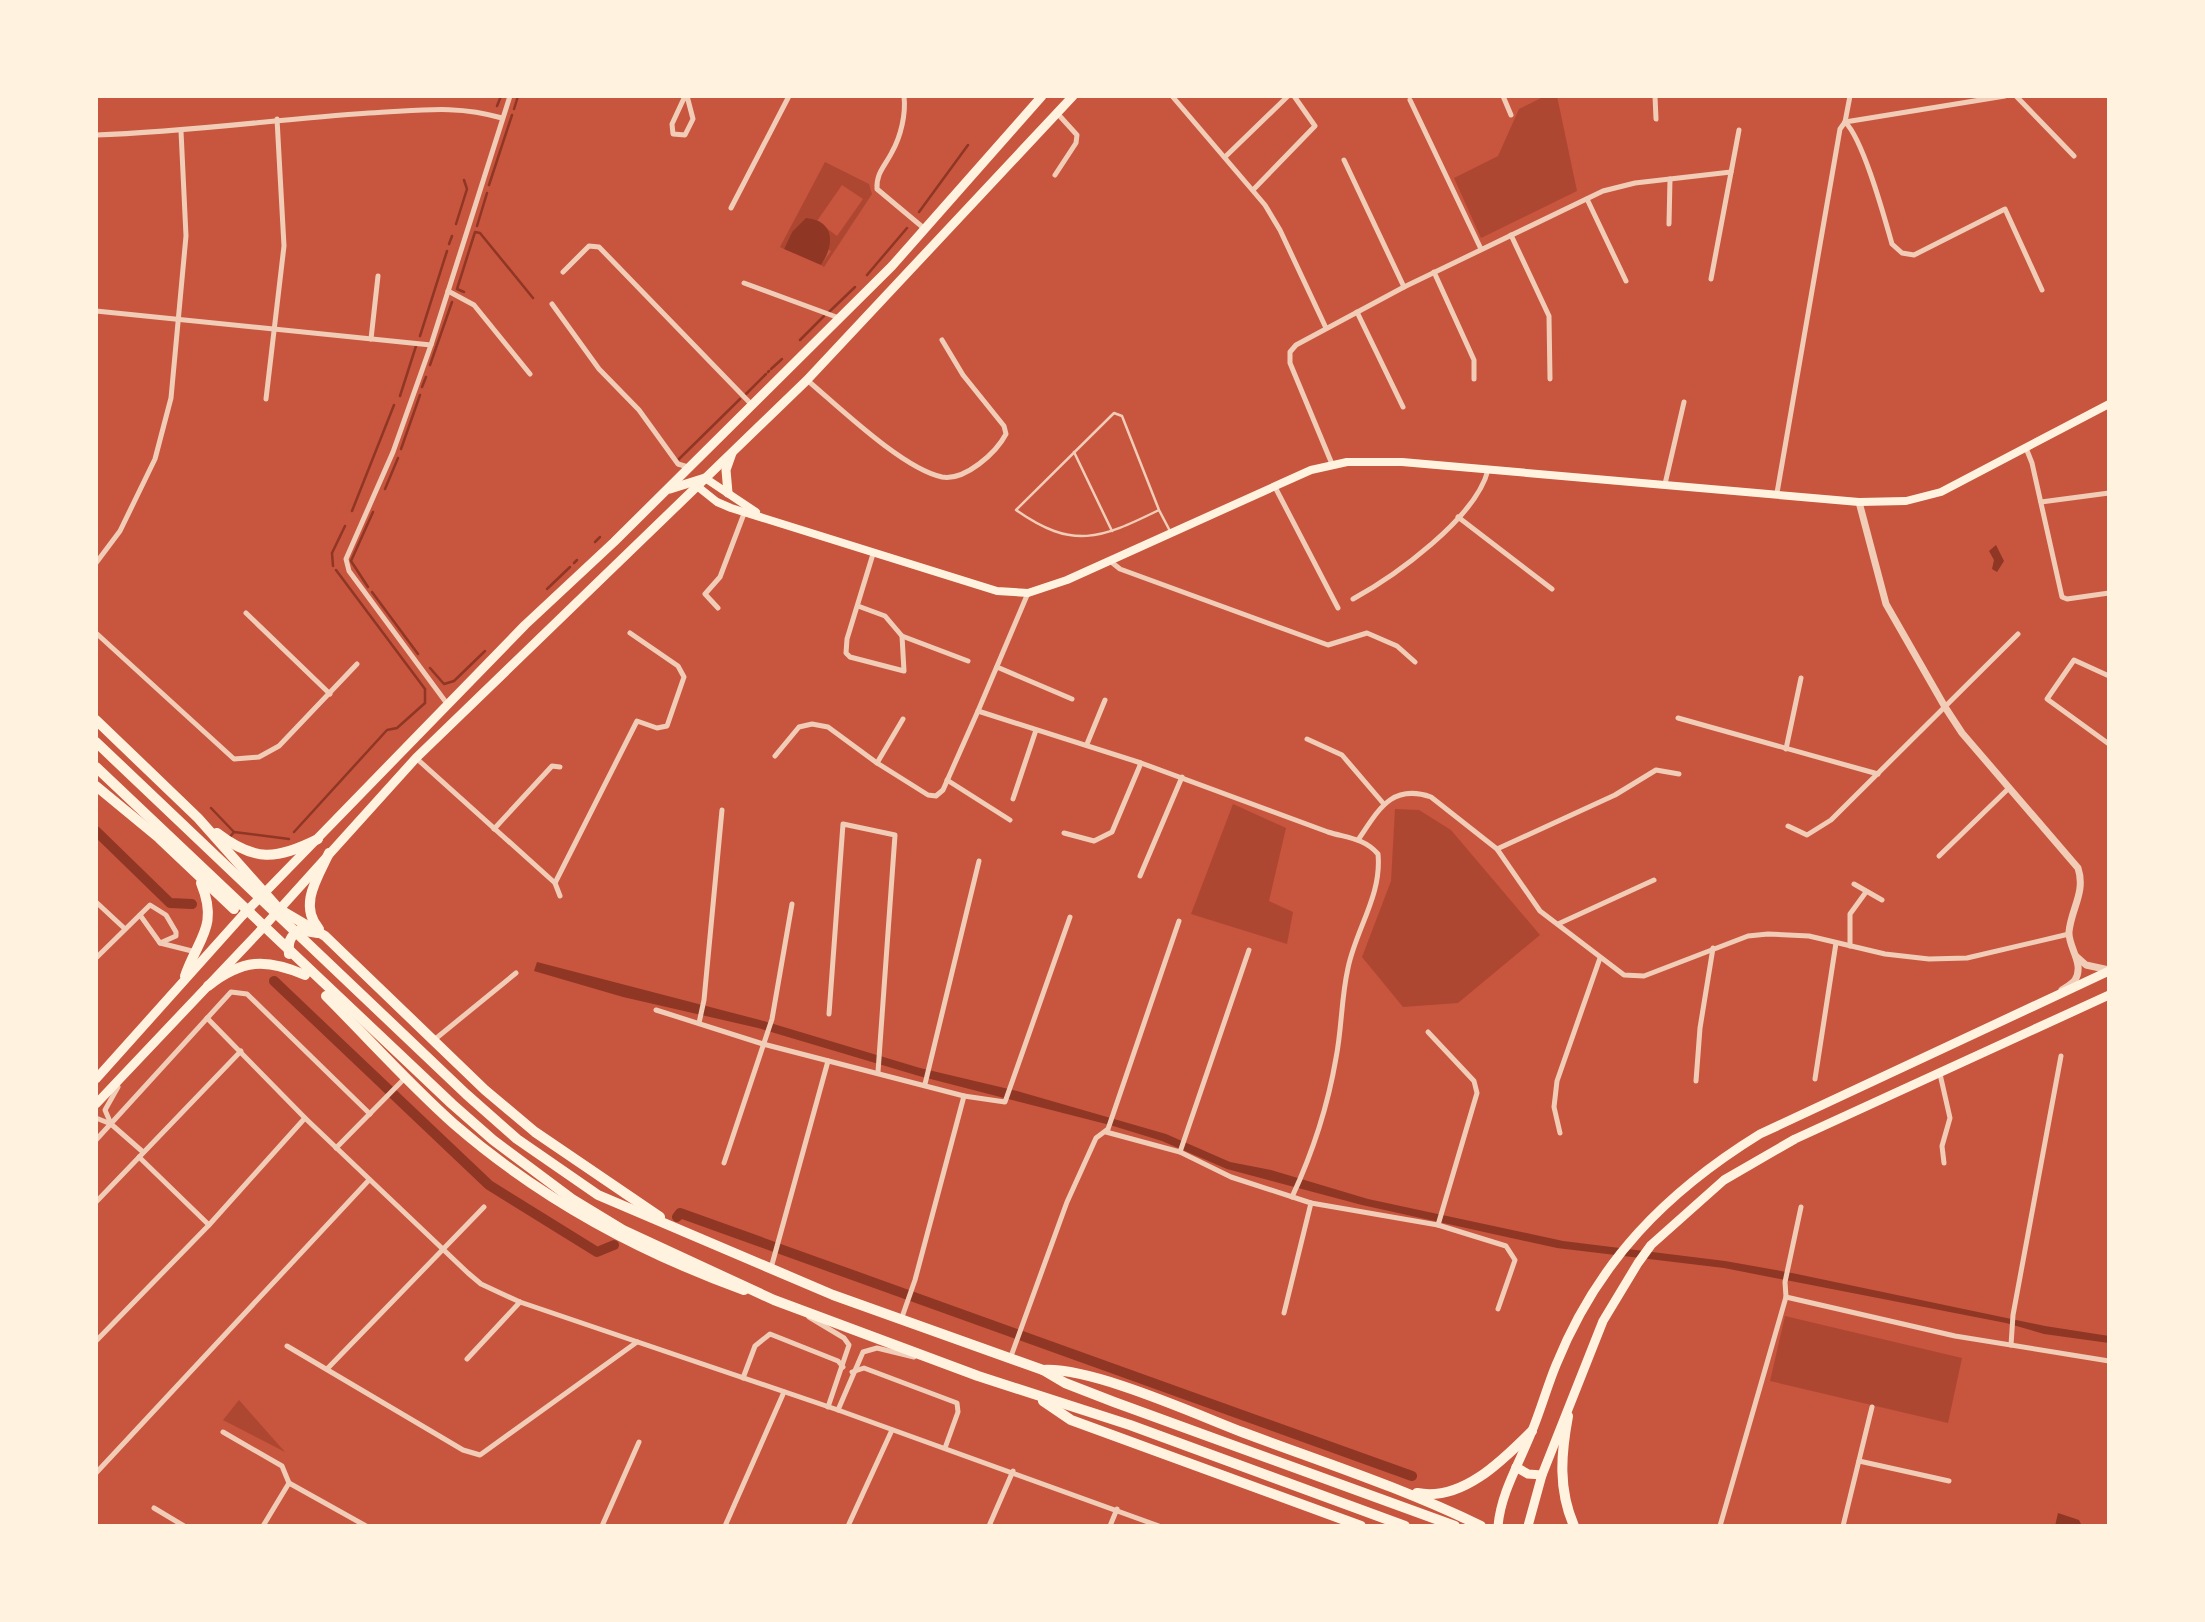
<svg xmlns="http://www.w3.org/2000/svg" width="2205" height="1622" font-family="'Varela Round',sans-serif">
<rect width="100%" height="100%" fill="#c8553d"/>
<g fill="#ae4732" fill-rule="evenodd">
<polygon points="1545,96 1557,96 1577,191 1481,238 1454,178 1498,156 1519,109"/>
<path d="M 825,162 L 869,184 L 872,194 L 824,267 L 821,265 L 831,251 L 792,232 L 784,249 L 780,247 ZM 842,185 L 863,199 L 837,236 L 817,221 Z"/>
<polygon points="1233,804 1286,828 1269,901 1293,912 1287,944 1191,914"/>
<polygon points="1395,809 1419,810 1451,830 1540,935 1458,1003 1403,1007 1362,957 1391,881"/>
<polygon points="1785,1316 1962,1358 1948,1423 1770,1381"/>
<polygon points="239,1400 285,1452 223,1420"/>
</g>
<g fill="#8f3625">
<path d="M 806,218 C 836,221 834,246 821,265 L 784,249 L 792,232 Z"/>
<polygon points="1996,545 2004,561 1997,572 1992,569 1994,560 1989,551"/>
<polygon points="537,962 760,1020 920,1068 1017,1091 1166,1134 1230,1162 1271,1170 1368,1199 1563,1241 1725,1261 1792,1273 2045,1326 2109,1336 2109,1343 2044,1334 2006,1323 1724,1268 1557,1248 1362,1205 1227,1169 1162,1141 1110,1125 919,1076 758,1028 623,997 534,971"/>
<polygon points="2058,1513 2079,1520 2082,1526 2055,1526"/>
</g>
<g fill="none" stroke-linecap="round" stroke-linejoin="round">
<g stroke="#8f3625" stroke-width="2.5">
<polyline points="497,106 501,96"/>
<polyline points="514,109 518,96"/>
<polyline points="489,185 512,115"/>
<polyline points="919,212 968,145"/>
<polyline points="456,224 467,189 464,180"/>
<polyline points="477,226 487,193"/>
<polyline points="449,244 452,236"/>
<polyline points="867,275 907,228"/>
<polyline points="464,292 457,289 475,232 480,233 533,298"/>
<polyline points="829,312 855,287"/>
<polyline points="420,336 447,251"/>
<polyline points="800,340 824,316"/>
<polyline points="430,365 452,302"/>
<polyline points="771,369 782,359"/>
<polyline points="768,372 769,371"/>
<polyline points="422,387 426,377"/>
<polyline points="746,394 766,374"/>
<polyline points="400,396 416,346"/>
<polyline points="401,449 420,395"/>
<polyline points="678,460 740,399"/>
<polyline points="385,489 398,458"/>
<polyline points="352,511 394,405"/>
<polyline points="595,542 600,537"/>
<polyline points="574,563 577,560"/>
<polyline points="333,566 332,553 345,526"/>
<polyline points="368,587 351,561 373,512"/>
<polyline points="547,589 570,567"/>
<polyline points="372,592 418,654"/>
<polyline points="430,668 444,684 454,681 485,651"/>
<polyline points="211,808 234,832"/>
<polyline points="294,832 387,730 397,728 425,703 425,689 336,570"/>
<polyline points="229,838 234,832 289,839"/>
</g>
<g stroke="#8f3625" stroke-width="10">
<polyline points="96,831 170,903 192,904"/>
<polyline points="274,981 489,1185 597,1252 614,1245"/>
<polyline points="677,1217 680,1213 1412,1476"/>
</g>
<g stroke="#f1ccb7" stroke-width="2.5">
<polyline points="1074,452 1112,531"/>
<path d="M 1159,510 C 1100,539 1073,550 1016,510 L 1114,413 L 1122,416 L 1159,510 L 1170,531"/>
</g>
<g stroke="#f1ccb7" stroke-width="5">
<polyline points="685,96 672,124 673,134 685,135 693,119 687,96"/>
<path d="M 904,96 C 906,114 901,136 892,152 C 885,166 876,173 877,189 L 926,230"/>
<polyline points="1172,96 1265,205 1280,230 1326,328"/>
<polyline points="1503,96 1511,115"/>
<polyline points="1655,96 1656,119"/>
<polyline points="2016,96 2074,156"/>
<polyline points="1410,100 1481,249"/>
<path d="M 1845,122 C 1863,139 1884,216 1892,244 L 1902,253 L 1914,255 L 2005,209 L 2042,290"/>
<polyline points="1845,122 2005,96"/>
<path d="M 96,135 C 188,132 278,119 369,113 C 418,111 454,104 502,118"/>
<polyline points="1225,157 1288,96"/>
<polyline points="1344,160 1404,287"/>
<polyline points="1055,175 1076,143 1077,135 1057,113"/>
<polyline points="1253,190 1315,126 1294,96"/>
<polyline points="1587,199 1626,281"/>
<polyline points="731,208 789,96"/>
<polyline points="1669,224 1670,179"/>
<polyline points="1511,235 1549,316 1550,379"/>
<polyline points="563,272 589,246 599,247 752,405"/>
<polyline points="1434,272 1474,360 1474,379"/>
<polyline points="1711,279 1739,130"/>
<polyline points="744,283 839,318"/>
<polyline points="448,291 474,305 530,374"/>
<polyline points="552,304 599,369 639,410 678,464 688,467"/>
<polyline points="96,311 431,345"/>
<polyline points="1357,312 1403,407"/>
<polyline points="371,339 378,276"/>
<path d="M 807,380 C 839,407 903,469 942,477 C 965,481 996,453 1006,434 L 1004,426 L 963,375 L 942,340"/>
<polyline points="266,399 284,246 277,119"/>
<polyline points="2026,448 2032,463 2062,597 2067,599 2109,593"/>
<polyline points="1332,464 1290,363 1290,352 1296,345 1404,287 1603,191 1635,183 1731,172"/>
<polyline points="1665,484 1684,402"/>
<polyline points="1275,487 1338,608"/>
<polyline points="1777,493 1840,129 1845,122 1850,96"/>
<polyline points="2041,502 2109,493"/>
<polyline points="1458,517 1552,589"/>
<polyline points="873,554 847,639 846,653 850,657 904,671 902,636"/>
<polyline points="1110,561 1120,569 1328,645 1367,633 1397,646 1415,662"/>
<polyline points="96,563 120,531 155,459 171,398 186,236 181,131"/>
<path d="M 1028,593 L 978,711 L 1141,763 L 1328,832 C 1347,838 1364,838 1378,854 C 1382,895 1356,929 1348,968 C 1341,999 1342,1028 1336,1058 C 1328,1105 1312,1154 1292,1197"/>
<path d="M 1353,599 C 1395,576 1476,518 1488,470"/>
<polyline points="858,606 885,616 902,636 968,661"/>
<polyline points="718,608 705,594 720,577 745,511"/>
<polyline points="246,613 330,694"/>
<polyline points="96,633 234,759 259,757 279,746 357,664"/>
<polyline points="997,667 1072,699"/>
<polyline points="2109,676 2074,660 2047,699 2109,744"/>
<polyline points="448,705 349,571 346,559 393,452 431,345 510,96"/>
<polyline points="1678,718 1878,774"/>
<polyline points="1307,739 1342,755 1383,803"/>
<polyline points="1087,744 1105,700"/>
<polyline points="1786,749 1801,678"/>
<polyline points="775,756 799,727 812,724 828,727 877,763 928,795 936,796 943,790 978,711"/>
<polyline points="416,758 555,883 560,896"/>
<polyline points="877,763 903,719"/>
<polyline points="947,780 1010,820"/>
<polyline points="1013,799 1036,730"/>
<polyline points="1788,826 1807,835 1831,820 2018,634"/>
<polyline points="494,829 552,766 560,767"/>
<polyline points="1064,833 1094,841 1112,832 1141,763"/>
<path d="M 1358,840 C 1378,811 1391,783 1431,797 L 1497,849 L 1540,911 L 1624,975 L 1644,976 L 1748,936 L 1768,934 L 1809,936 L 1885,954 L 1929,959 L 1967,958 L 2069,934"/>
<polyline points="1497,849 1615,795 1656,770 1679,774"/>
<polyline points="1939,856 2009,788"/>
<polyline points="1140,876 1182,777"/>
<polyline points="555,883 637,721 657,728 667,726 684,677 678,666 630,633"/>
<polyline points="1854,884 1882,900"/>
<polyline points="96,902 124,928"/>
<polyline points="140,915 160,943 196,952"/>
<polyline points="1558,924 1654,880"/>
<polyline points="1850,946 1850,914 1866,892"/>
<polyline points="96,958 150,905 166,915 176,932 176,936 160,943"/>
<polyline points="656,1010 763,1044 964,1096 915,1280 901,1320"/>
<polyline points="829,1014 843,824 895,835 878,1072"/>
<polyline points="207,1018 305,1118 468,1273 481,1284 520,1302 838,1410 1159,1526"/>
<polyline points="699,1023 704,1000 722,810"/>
<polyline points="1428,1032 1474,1081 1477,1093 1438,1225"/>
<polyline points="434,1040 516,973"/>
<polyline points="1940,1074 1950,1118 1942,1146 1944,1163"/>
<polyline points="1815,1079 1836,943"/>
<polyline points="1696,1081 1700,1028 1713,948"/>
<polyline points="925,1084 979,861"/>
<polyline points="964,1096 1005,1102 1070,917"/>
<polyline points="96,1118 111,1124 143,1152"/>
<polyline points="111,1124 105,1110 118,1087"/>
<polyline points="1106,1132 1180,1152 1231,1177 1311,1203 1284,1313"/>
<polyline points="1560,1133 1554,1107 1557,1081 1600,958"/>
<polyline points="96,1140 231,992 247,994 370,1114"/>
<polyline points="336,1148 405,1078"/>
<polyline points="1180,1152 1249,950"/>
<polyline points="139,1157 209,1225"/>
<polyline points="724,1163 772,1019 792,904"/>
<polyline points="96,1202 241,1051"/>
<polyline points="1311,1203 1438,1225 1506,1246 1515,1260 1498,1309"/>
<polyline points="771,1268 828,1061"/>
<polyline points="1786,1297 1955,1336 2109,1361"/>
<polyline points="809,1317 844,1338 849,1345 828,1407"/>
<polyline points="96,1341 209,1225 305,1118"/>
<polyline points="2011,1345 2013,1315 2061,1056"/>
<polyline points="287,1346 463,1450 480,1455 637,1342"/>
<polyline points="467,1359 520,1302"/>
<polyline points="1010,1359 1067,1202 1096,1138 1108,1129 1179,921"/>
<polyline points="327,1369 484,1207"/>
<polyline points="852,1372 864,1368 957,1403 958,1412 945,1448"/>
<polyline points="743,1378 755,1346 770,1334 838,1361 843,1367"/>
<polyline points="838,1410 863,1352 877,1348 914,1357"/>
<polyline points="223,1432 282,1466 289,1483 263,1526"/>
<polyline points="1859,1461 1949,1481"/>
<polyline points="96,1473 369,1180"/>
<polyline points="289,1483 366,1526"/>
<polyline points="154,1508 184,1526"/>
<polyline points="602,1526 639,1442"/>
<polyline points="725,1526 784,1392"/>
<polyline points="848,1526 892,1430"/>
<polyline points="989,1526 1013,1471"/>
<polyline points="1110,1526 1117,1509"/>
<polyline points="1720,1526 1786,1297 1785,1282 1801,1207"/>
<polyline points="1843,1526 1872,1407"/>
</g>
<g stroke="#f1ccb7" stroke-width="7">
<path d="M 1859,502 L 1886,604 L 1945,707 L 1962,733 L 2078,868 C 2086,892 2071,909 2069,932 C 2068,947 2085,964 2075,980 C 2072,984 2065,988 2062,990"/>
<polyline points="2077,957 2086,965 2109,970"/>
</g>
<g stroke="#fff3e0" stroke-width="8">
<polyline points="705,478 756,512"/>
<polyline points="697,486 717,502 731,508 997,591 1028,593 1067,580 1311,470 1347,462 1402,462 1859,502 1906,501 1941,492 2109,404"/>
</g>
<g stroke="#fff3e0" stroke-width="9">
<polyline points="670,489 705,478"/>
<polyline points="728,493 726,470 732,453"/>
<polyline points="96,1079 242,916 525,625 614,542 892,266 1042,96"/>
<polyline points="96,1104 259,932 416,758 807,380 1073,96"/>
<polyline points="1516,1467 1528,1474 1542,1475"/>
<path d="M 1498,1526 C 1501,1492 1520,1462 1532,1431 C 1541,1409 1547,1387 1556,1365 C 1598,1261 1666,1192 1760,1134 L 2109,971"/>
<polyline points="1528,1526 1542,1475 1603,1321 1638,1263 1651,1245 1724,1180 1795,1139 2109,995"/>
</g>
<g stroke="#fff3e0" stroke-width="10">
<polyline points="96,720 198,818 279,909 325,936 485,1090 535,1132 660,1217"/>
<polyline points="96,742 466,1094 517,1139 598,1195 833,1295 1043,1370 1065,1383 1114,1402 1455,1526"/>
<polyline points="96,767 452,1104 493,1140 572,1199 623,1230 774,1300 978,1376 1130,1425 1405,1526"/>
<polyline points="96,786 159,838 234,909"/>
<path d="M 217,833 C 255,862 276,860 318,839"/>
<path d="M 319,929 C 298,905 318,877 329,853"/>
<path d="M 289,954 C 288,943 289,937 299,930 L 318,933"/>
<path d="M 185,976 C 198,938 219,927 201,883"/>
<path d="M 208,986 C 242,959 266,958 305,975"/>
<path d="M 326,996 C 368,1038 409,1084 454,1124 C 538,1197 639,1252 744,1290"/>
<path d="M 1043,1370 C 1091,1367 1193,1413 1242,1432 C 1322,1462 1403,1488 1481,1526"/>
<polyline points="1043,1401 1071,1420 1361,1526"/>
<path d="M 1568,1416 C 1561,1454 1558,1489 1574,1526"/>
<path d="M 1417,1493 C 1462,1502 1503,1460 1532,1431"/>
</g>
</g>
<rect width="2205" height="1622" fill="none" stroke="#fff3e0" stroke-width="196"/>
</svg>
